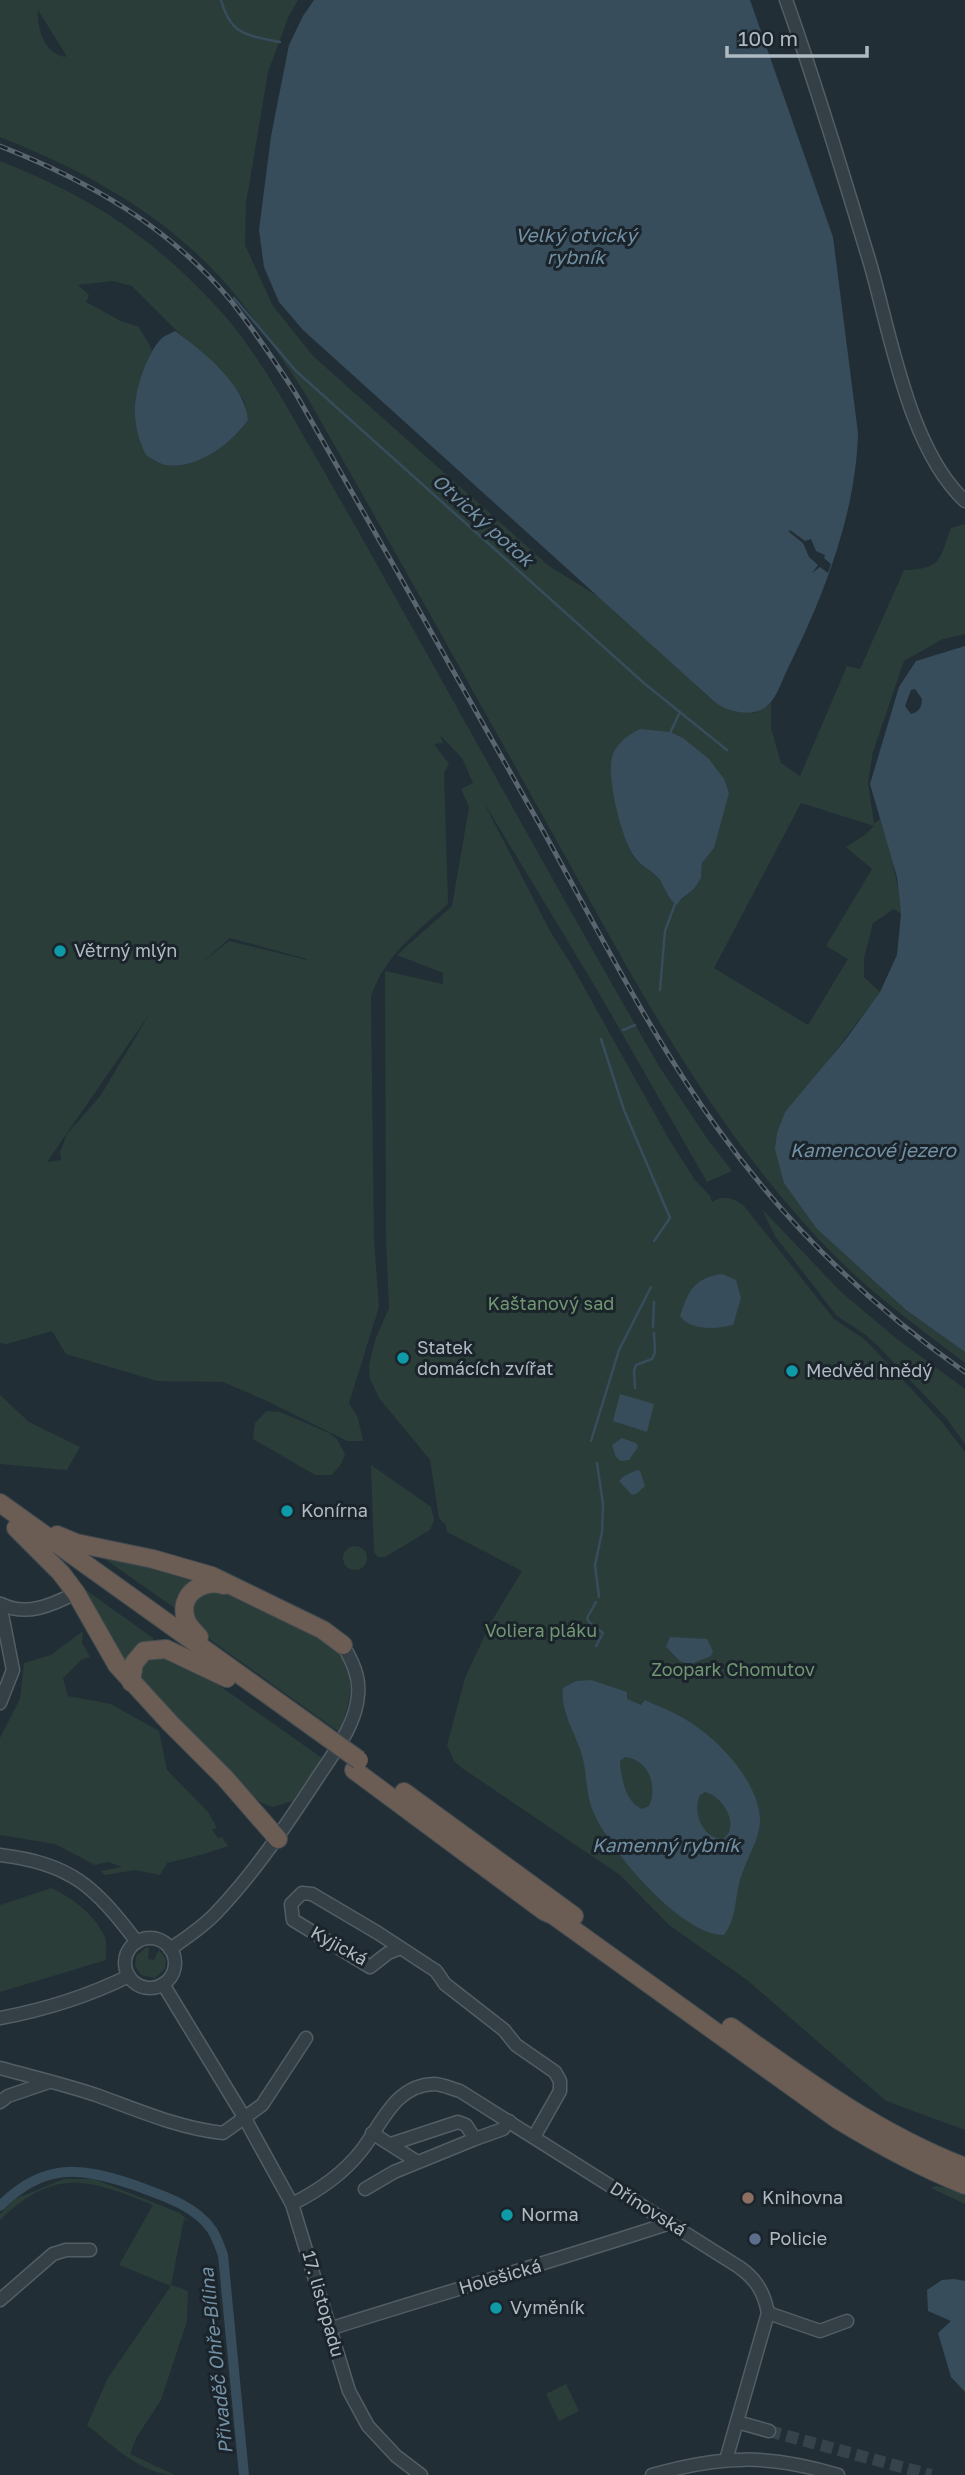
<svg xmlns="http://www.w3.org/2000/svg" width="965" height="2475" font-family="'Golos Text',sans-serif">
<rect width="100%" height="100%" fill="#222e35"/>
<g fill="#2a3d39" fill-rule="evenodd">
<path d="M 0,0 L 298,0 L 288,18 L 268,72 L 246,203 L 245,245 L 273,306 L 313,356 L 549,566 L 604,600 L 717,704 L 754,713 L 771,704 L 771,728 L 781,763 L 800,776 L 847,666 L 860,669 L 904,570 C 942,569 939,560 951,528 L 965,524 L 965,634 L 943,639 L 904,661 L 873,752 L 868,782 L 874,824 L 880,819 C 891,851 898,881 901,914 L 894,909 L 873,923 L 864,958 L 864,977 L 880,992 L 821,1070 L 817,1229 L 906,1310 L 965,1352 L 965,1363 C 919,1328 872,1294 832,1253 C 706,1124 627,966 540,811 C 462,671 383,530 303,390 C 282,359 261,327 238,298 C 175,220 91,173 0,137 ZM 38,10 L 66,55 L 65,57 C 44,53 37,29 38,10 ZM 801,803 L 874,826 L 866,834 L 846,847 L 872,869 L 826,946 L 848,959 L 808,1025 L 714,968 ZM 623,832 L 714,848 L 702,863 L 701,878 L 694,889 L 681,899 L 677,905 C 669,900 667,889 661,882 C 654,871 642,868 635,859 C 629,852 627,841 623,832 Z"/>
<path d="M 0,161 C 91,197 150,235 217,307 C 251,344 278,391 303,435 C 329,480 355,525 380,570 C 473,735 564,902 659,1066 L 706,1137 L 732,1171 L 707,1182 L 596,988 L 483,801 L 550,931 L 571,964 L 670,1141 L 695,1180 L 710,1196 L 712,1202 C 723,1194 734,1198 744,1206 L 834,1319 L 864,1339 L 877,1352 L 942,1422 L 965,1452 L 965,2130 L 886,2101 L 747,1980 L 669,1925 L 620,1875 L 462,1768 L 454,1761 L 447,1745 L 465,1678 L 491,1622 L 522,1571 L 447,1532 L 446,1525 L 439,1518 L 430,1460 L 379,1398 L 370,1379 L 369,1366 L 375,1340 L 389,1308 L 386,1238 L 385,971 L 443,984 L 443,973 L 397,955 L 452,906 L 469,807 L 461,789 L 473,783 L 462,758 L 440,735 L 443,743 L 434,744 L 449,764 L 444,773 L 448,904 C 417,932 384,956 371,997 L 374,1239 L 379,1307 L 349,1403 L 358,1418 L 363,1441 L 347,1441 L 269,1402 L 223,1382 L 157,1381 L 66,1354 L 52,1331 L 7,1344 L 0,1343 ZM 113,281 L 132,286 L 181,335 L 205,355 L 244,400 L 248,420 C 227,450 202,461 166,465 L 143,372 L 152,350 L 139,327 L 121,321 L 86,302 L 89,295 L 78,285 ZM 230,938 L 307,959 L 307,960 L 229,941 L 200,964 ZM 150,1013 L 101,1095 L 67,1134 L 60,1152 L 61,1160 L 47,1162 Z"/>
<polygon points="762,1209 841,1292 897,1339 965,1389 965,1444 947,1419 880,1348 866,1335 837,1316 775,1236"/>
<polygon points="0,1395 29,1422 80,1447 67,1470 0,1464"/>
<polygon points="267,1411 280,1412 329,1433 337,1439 345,1454 341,1464 332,1475 315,1475 253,1439 255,1423"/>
<polygon points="371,1465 431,1507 434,1520 430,1530 385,1557 378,1557 374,1552"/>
<circle cx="355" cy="1558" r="12"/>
<polygon points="102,1557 150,1567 191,1579 176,1597 179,1611"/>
<path d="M 218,1587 L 330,1641 C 358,1672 353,1696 339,1732 L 212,1641 C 200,1628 187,1616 193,1598 Z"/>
<polygon points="83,1588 153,1638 153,1640 126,1665 81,1590"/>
<polygon points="83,1631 82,1643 90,1657 81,1660 63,1678 68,1696 111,1704 159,1731 167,1770 208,1812 217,1828 212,1830 218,1838 222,1837 228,1846 204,1854 167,1863 160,1875 135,1870 105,1875 101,1871 122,1867 108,1862 95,1865 55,1844 0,1835 0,1738 20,1699 24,1663 51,1655"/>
<polygon points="155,1654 203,1674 322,1758 293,1801 272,1807 260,1802 242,1789 140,1683 141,1664"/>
<path d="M 51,1888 C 73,1898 94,1914 105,1937 C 107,1943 106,1953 106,1960 L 0,1992 L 0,1905 Z"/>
<polygon points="147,1947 149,1948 148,1959 154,1960 159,1950 166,1959 165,1969 155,1978 141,1975 135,1966 136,1956"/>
<path d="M 64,2179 L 94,2179 L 180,2213 L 191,2224 L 184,2219 L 171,2285 L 188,2291 L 187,2321 L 161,2400 L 136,2438 L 130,2454 L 175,2475 C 142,2475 111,2444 87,2425 L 108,2378 L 171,2286 L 119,2265 L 153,2205 C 88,2179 55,2167 0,2220 L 0,2214 L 15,2199 Z"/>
<polygon points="937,2186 965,2192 965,2204 931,2188"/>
<polygon points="566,2384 579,2411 559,2421 546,2394"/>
</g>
<g fill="#374d5b" fill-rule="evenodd">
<path d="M 314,0 L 750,0 L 833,237 L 858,433 C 856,512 825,593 790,664 C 784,675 779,692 771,702 C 757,719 733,713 717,704 L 303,330 L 279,302 L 264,267 L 259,230 L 271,136 L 289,45 L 303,16 Z"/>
<path d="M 175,331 C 202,350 246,386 248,420 C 231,444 198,469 166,465 C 160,464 151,458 146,455 C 139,441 135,427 135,412 C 134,392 147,353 161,339 C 165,335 170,334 175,331 Z"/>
<path d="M 965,646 L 965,1352 L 906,1310 L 817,1229 L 784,1183 L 775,1149 L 777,1133 L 785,1112 L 846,1039 L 880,992 L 897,955 L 901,914 L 897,877 L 870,784 L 899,687 L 916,661 ZM 915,689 L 922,699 C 922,707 919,712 911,714 L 905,706 L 911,690 Z"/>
<path d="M 640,729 L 670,732 L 683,738 L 709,759 L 724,779 L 729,793 L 714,848 L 702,863 L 701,878 L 694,889 L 681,899 L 677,905 C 669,901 665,887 659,879 C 652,870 641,867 635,858 C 622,841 605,774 613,754 C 618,742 628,735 640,729 Z"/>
<path d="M 722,1274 L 736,1280 L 741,1298 L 733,1325 C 717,1329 690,1331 680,1316 C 688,1291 694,1278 722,1274 Z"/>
<polygon points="620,1394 654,1404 647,1432 613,1421"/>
<polygon points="622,1438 636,1443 638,1447 629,1460 621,1461 616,1457 612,1445"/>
<polygon points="637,1470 640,1471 645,1486 636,1494 632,1495 619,1481 624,1476"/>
<polygon points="670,1637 707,1639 713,1651 711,1656 689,1665 680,1661 666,1647"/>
<path d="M 591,1680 L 627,1692 L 627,1699 L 641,1705 L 645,1700 C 659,1707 675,1712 688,1721 C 719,1740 757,1780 760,1818 C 761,1837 748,1856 742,1874 C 734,1894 738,1917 724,1935 C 681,1936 604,1845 591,1806 C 585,1787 587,1767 580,1749 C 573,1730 560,1708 563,1688 L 576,1681 ZM 625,1757 C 649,1759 658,1787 649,1806 L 642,1809 C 625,1802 621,1777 620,1761 ZM 705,1792 C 723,1796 741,1826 723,1839 C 702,1838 692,1812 700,1795 Z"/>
<polygon points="954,2279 965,2281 965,2392 951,2377 938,2333 951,2321 928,2311 927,2290 942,2280"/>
</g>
<polygon fill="#222e35" points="790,530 805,541 811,539 816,551 825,555 824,558 831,564 828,573 820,567 812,573 818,565 809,557 803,543 789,532"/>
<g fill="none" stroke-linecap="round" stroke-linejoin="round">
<g stroke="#374d5b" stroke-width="2.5">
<path d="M 221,0 C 231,36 247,35 280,42"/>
<polyline points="234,298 296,371 645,684 727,750"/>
<polyline points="670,733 679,714"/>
<polyline points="660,990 665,931 675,904"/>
<polyline points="623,1030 635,1025"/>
<polyline points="601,1039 624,1110 670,1218 654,1241"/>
<polyline points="653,1327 654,1302"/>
<polyline points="635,1388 634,1371 636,1365 652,1359 655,1352 654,1333"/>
<polyline points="591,1441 619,1350 651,1287"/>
<polyline points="597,1463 603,1504 602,1532 595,1565 599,1597"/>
<polyline points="596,1602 587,1618 589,1622 603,1633 596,1646"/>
</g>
<path stroke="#374d5b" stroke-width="10" d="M 0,2206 C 44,2162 80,2167 134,2185 C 161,2195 195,2205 212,2230 C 217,2238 220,2247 223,2255 L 244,2475"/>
<polyline stroke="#37434a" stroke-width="12" stroke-dasharray="12 6" stroke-linecap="butt" points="769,2431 931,2475"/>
<defs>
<g id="minor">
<path d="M 786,0 C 817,86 843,175 870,263 C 891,336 909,449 965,501"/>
<polyline points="0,1604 13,1670 0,1703"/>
<path d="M 1,1604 C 26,1617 52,1605 76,1593"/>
<path d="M 0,1855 C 72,1864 94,1886 137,1942"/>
<circle cx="150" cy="1963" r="25"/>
<polyline points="401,1948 388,1953 370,1967 293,1920 291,1904 302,1893 312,1894 378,1933 436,1971 445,1984 504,2030 516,2045 555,2072 560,2081 560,2091 534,2137"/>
<path d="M 170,1949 C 186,1938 203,1927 216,1913 C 255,1872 285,1827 316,1780 C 332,1755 356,1726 358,1695 C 360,1676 352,1661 343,1645"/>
<polyline points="163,1984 244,2117 292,2204 349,2391 368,2426 396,2456 421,2475"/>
<path d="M 0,2018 C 44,2010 88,1996 129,1976"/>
<path d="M 0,2068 C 33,2077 67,2085 99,2096 C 140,2111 179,2128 223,2133 L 262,2105 L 306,2038"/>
<polyline points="0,2102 8,2096 49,2082"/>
<polyline points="372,2133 416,2161"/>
<polyline points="475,2139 503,2129 509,2121"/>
<polyline points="365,2189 394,2172 475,2139 466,2125 458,2122 391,2144"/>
<path d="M 292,2204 C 318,2191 343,2174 361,2151 C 381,2126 394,2085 434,2084 C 442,2084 452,2089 460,2091 L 739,2267 C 756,2279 764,2292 768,2313 L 726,2460"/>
<polyline points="0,2300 53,2254 66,2250 90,2250"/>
<polyline points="768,2313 820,2331 847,2321"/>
<path d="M 329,2329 C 443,2293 557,2260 670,2223"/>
<polyline points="737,2422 769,2431"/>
<path d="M 652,2475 C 721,2455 769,2454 838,2475"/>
</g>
<g id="highway">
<polyline points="0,1503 313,1727"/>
<polyline points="16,1528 61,1573 76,1593 117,1665 170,1723 225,1778 278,1839"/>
<polyline points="57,1535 76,1543 153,1559 212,1576 323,1630 343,1645"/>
<path d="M 199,1637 C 196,1633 191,1629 188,1624 C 175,1598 199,1578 224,1585"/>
<polyline points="131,1682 134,1663 144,1651 166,1649 227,1678"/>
<path d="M 354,1770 L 544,1911 L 553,1915 L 837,2119 C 878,2144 920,2167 965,2185"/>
<polyline points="404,1792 574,1916"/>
<path d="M 731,2027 C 805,2080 879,2134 965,2167"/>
</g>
</defs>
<use href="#minor" stroke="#535d64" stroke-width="15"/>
<use href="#highway" stroke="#404a51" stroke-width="20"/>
<use href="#minor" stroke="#353f46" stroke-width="12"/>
<use href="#highway" stroke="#6b5d53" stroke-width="18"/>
<defs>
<path id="rail" d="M 0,146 C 89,181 170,227 232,302 C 255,332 276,363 296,394 C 377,535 456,676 536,818 C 594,922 648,1032 718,1129 C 786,1224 869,1305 965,1372"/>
</defs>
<use href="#rail" stroke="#5a666f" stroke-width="5"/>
<use href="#rail" stroke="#1b242b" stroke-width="2.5" stroke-dasharray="8" stroke-linecap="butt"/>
<defs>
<polyline id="highway-bridge" points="313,1727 359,1760"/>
</defs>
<use href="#highway-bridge" stroke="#404a51" stroke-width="20" stroke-linecap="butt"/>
<use href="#highway-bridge" stroke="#6b5d53" stroke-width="18"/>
</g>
<g fill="#0f9aa8" stroke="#1b242b" stroke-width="2.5">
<circle cx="60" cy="951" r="7"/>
<circle cx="403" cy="1358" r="7"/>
<circle cx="792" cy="1371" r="7"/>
<circle cx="287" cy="1511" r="7"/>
<circle cx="507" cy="2215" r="7"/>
<circle cx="496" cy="2308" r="7"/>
</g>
<circle fill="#8d6e63" stroke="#1b242b" stroke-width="2.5" cx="748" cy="2198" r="7"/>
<circle fill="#5c6f8a" stroke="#1b242b" stroke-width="2.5" cx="755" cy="2239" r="7"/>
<g text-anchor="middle" stroke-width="6" stroke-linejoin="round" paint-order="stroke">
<g font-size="18" fill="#b0bac3" stroke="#1b242b" text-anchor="start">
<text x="74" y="957">Větrný mlýn</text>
<text x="417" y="1354">Statek<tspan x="417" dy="21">domácích zvířat</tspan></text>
<text x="806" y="1377">Medvěd hnědý</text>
<text x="301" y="1517">Konírna</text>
<text x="762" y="2204">Knihovna</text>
<text x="521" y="2221">Norma</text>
<text x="769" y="2245">Policie</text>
<text x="510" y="2314">Vyměník</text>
</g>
<g font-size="18" fill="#719672" stroke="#1b242b">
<text x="551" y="1310">Kaštanový sad</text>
<text x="541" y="1637">Voliera pláku</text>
<text x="733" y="1676">Zoopark Chomutov</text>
</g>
<g font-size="18" fill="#b0bac3" stroke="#1b242b">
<text transform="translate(339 1946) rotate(29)" y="6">Kyjická</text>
<text transform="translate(648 2209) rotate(32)" y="6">Dřínovská</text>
<text transform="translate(500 2277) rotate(-16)" y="6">Holešická</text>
<text transform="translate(323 2304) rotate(74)" y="6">17. listopadu</text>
</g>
<g font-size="19" font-style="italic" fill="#7391a4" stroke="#1b242b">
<text x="576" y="242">Velký otvický<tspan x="576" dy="22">rybník</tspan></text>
<text transform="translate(483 520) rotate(42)" y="7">Otvický potok</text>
<text x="873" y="1157">Kamencové jezero</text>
<text x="666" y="1852">Kamenný rybník</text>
<text transform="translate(216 2361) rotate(-96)" y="7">Přivaděč Ohře-Bílina</text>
</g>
</g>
<path d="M727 46v10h140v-10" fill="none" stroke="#b0bac3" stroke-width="3.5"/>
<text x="738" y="46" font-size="21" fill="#b0bac3" stroke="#1b242b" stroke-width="5" paint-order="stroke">100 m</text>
</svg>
